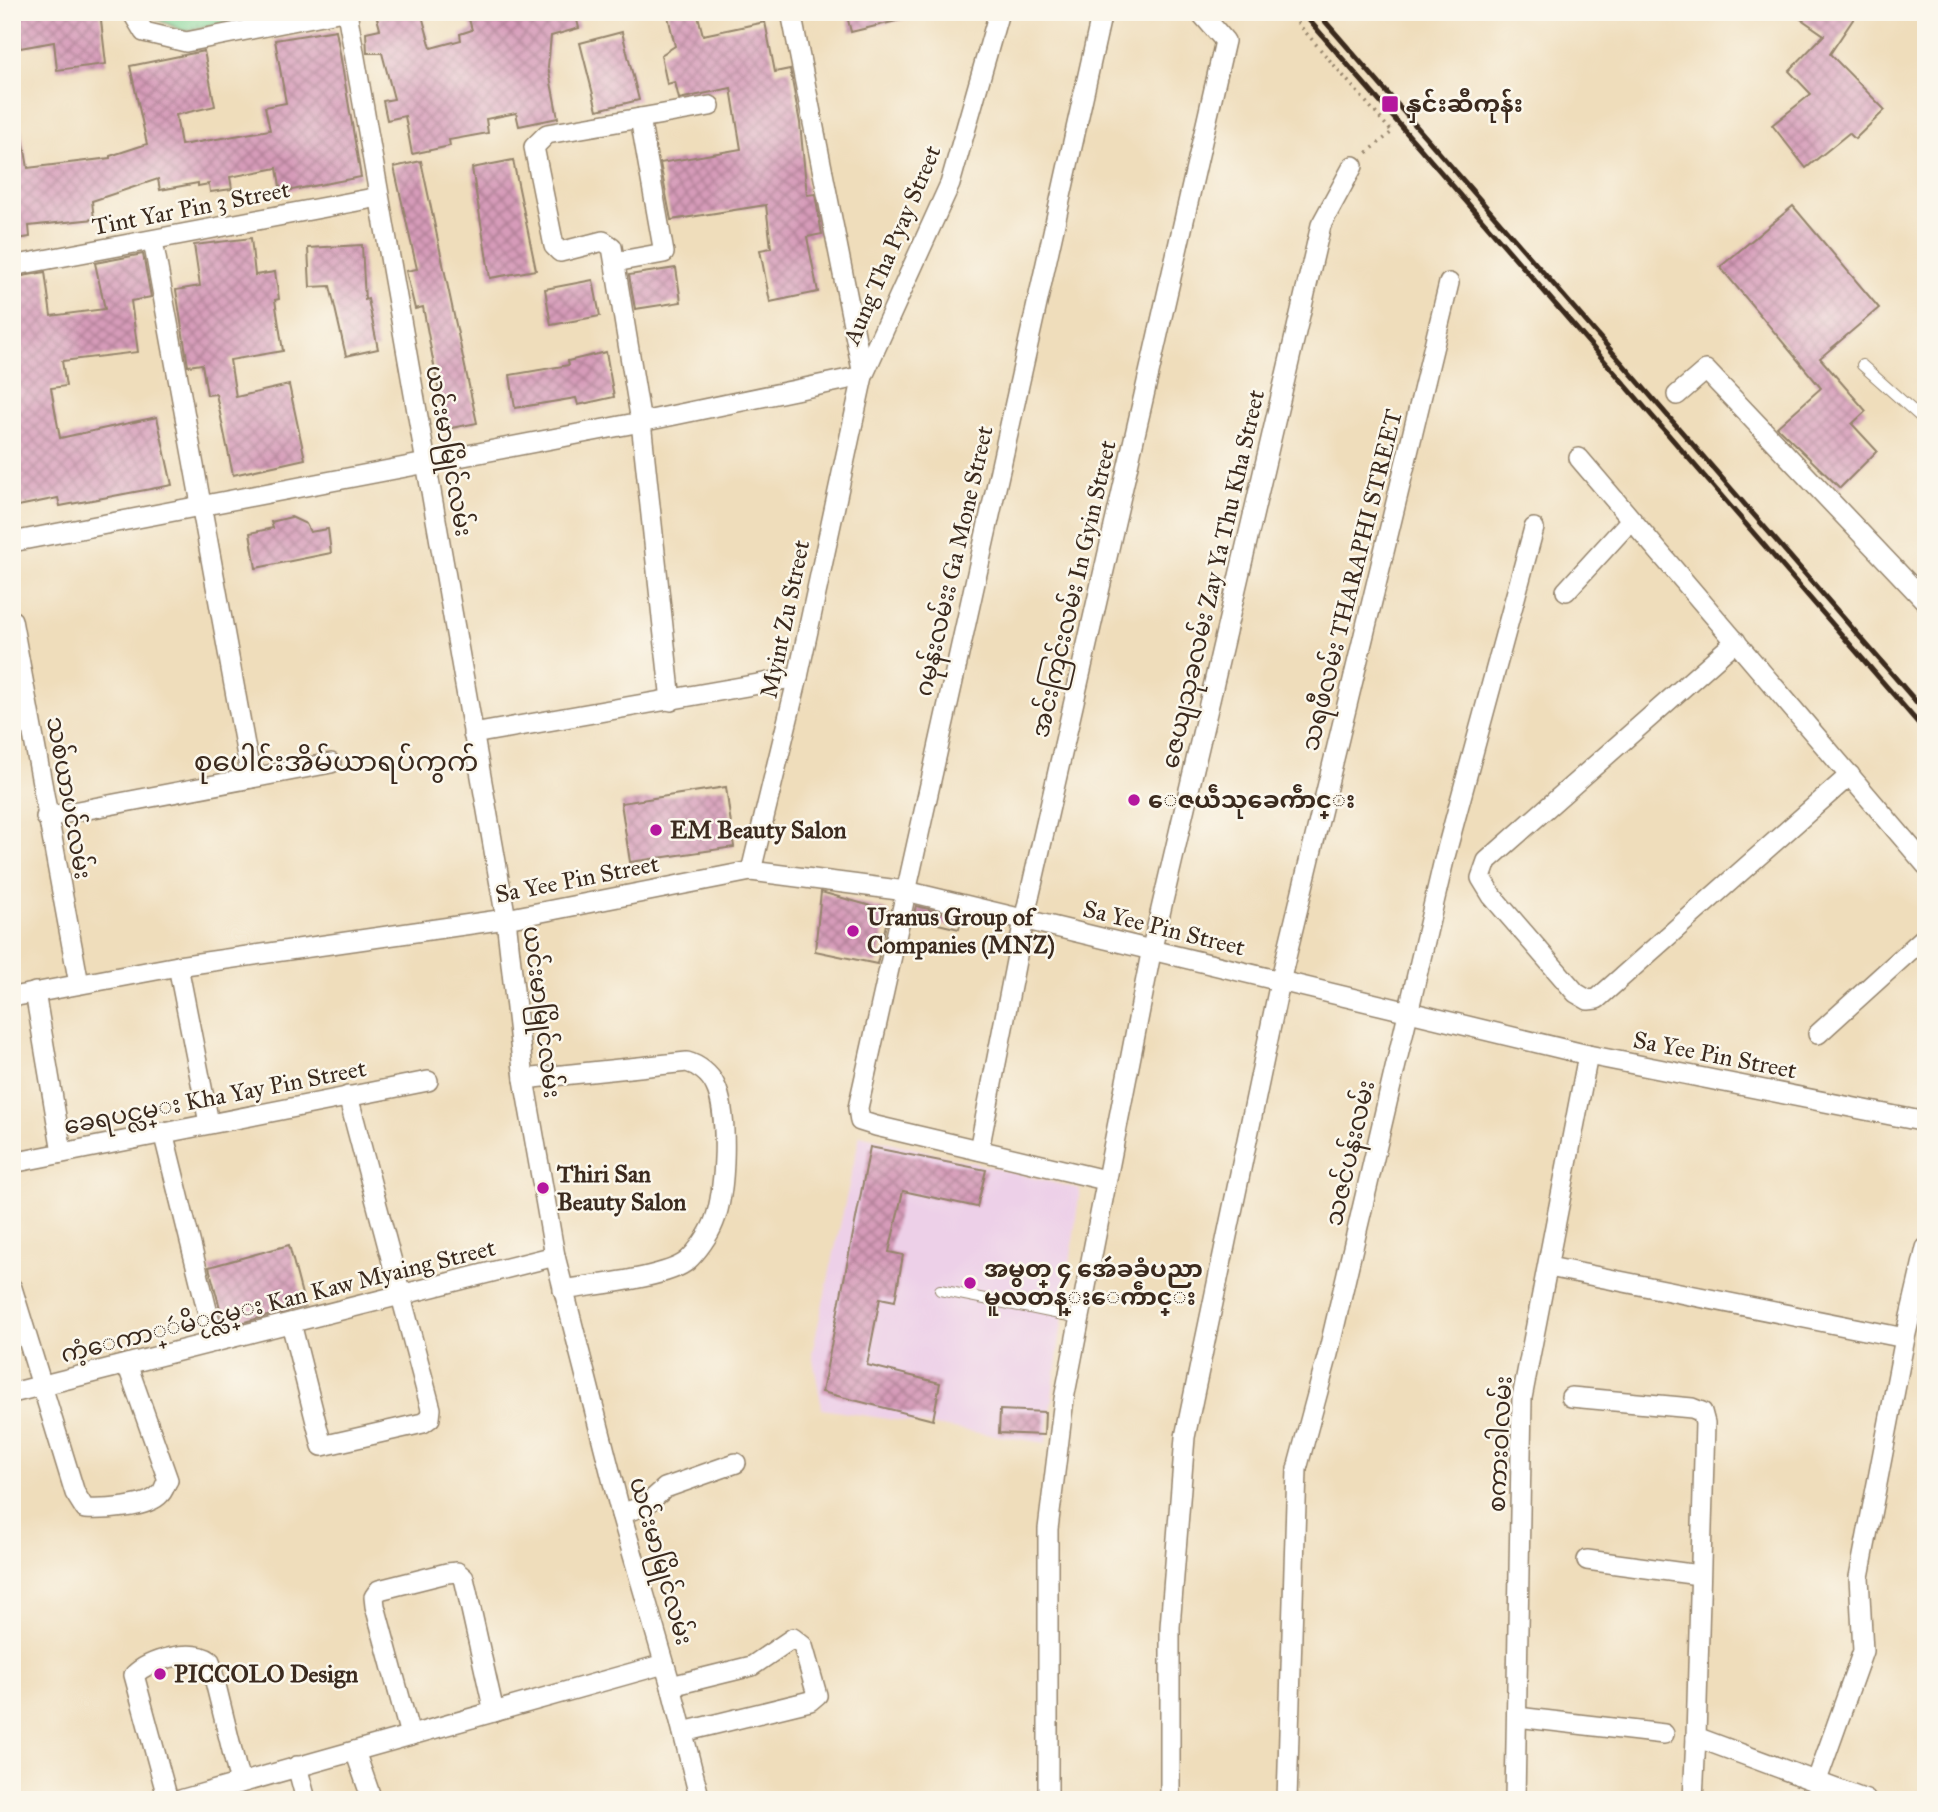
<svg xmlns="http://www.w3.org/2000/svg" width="1938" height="1812" font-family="'IM FELL Great Primer','Noto Sans Myanmar',serif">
<defs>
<pattern id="park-tufts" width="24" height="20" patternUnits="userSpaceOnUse" patternTransform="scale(1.75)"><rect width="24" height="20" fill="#81d597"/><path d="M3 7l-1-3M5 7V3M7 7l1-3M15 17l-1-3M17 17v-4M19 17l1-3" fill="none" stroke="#70b782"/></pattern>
<pattern id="building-cross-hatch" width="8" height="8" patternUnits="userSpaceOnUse" patternTransform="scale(1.75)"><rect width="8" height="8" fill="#d69bb9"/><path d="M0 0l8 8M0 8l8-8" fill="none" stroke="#af7f96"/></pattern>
</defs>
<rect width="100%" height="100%" fill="#fbf7ec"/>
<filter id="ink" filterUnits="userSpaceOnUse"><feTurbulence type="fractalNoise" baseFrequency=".0143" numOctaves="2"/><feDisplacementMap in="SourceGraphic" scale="14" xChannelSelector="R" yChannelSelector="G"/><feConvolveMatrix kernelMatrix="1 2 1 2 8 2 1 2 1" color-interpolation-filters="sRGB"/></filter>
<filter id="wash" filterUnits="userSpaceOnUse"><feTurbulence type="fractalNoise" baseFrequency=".00686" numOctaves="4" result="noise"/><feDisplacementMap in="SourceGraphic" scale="28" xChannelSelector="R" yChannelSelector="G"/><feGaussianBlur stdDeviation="1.57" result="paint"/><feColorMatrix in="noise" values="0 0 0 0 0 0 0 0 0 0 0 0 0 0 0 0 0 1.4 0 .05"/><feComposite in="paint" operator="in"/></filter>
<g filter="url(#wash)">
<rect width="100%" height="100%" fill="#efddbb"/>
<polygon fill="#edd0e8" points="860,1135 1080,1189 1046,1443 822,1409 812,1353"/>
<polygon fill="url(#park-tufts)" stroke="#5e805a" stroke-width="2" points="156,12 277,12 184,31 157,19"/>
<g id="blocks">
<g fill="url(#building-cross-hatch)">
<polygon points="18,12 100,12 106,64 57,70 54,42 20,48"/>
<polygon points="396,12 421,12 431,48 461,40 460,34 472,30 469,19 493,12 575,12 579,28 551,36 548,67 558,118 519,126 516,113 486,119 488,133 449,140 450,146 412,154 405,116 387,120 383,101 394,99 382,53 367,53 366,32 380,29 377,18"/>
<polygon points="667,12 697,12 703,35 765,22 775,72 790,69 800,123 807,195 815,194 820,223 822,234 807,237 818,292 770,302 760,250 771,248 766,205 671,220 660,163 741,149 731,88 679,99 675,82 667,84 661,55 675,46"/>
<polygon points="846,12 908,12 909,18 851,32"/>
<polygon points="1791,12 1858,12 1830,54 1885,110 1855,139 1849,133 1806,168 1772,125 1811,94 1789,71 1824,35"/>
<polygon points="336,30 361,177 281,192 277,168 230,177 232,189 210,192 209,184 198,186 198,183 160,190 158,179 92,201 94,219 29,226 30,237 12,240 12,127 21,127 28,168 110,158 110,156 147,144 130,66 204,51 215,106 176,115 181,145 270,130 265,107 286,103 275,40"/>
<polygon points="622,32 639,100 597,110 580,43"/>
<polygon points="513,160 536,270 490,278 472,168"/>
<polygon points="421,161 477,423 446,429 423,307 415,309 406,271 417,269 394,167"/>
<polygon points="1793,206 1879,308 1820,358 1866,411 1852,424 1877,451 1840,488 1777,427 1821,388 1720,267"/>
<polygon points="251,238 255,275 275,272 279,299 275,300 283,351 230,360 236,397 289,385 305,459 233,475 216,394 207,395 202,364 188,366 176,290 200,286 194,245"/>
<polygon points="362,245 365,300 368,299 378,349 346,356 330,286 310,287 308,248"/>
<polygon points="143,254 151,297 131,301 138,352 62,361 66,386 51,388 60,438 157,417 172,485 60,506 58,498 18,506 12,476 12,278 45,272 51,316 105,309 95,263"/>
<polygon points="676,268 681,302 635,309 629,275"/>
<polygon points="593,280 600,316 551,325 545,289"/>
<polygon points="606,352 614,397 578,405 576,398 515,408 510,375 569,365 568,361"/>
<polygon points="291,517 306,524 310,532 328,529 331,553 256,568 250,533 273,528 271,522"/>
<polygon points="726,787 734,847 630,862 621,803"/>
<polygon points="821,892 889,911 877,964 815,951"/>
<polygon points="916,906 962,917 959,929 913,918"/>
<polygon points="870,1147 986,1170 977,1207 903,1191 889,1252 903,1255 895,1301 880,1298 867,1365 940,1383 933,1420 822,1392"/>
<polygon points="289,1245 305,1306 225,1327 209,1267"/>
<polygon points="1000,1410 1045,1412 1044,1435 999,1433"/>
</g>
</g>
</g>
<g filter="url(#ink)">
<use href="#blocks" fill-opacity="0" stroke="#95846c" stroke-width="2"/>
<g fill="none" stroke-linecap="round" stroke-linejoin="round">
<defs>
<g id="service">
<polyline points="1862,365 1926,422"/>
<polyline points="940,1290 1079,1318"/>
</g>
<g id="minor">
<polyline points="132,12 144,32 186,42 338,12"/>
<polyline points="347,12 506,919 524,1079 555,1256 621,1514 671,1686 700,1800"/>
<polyline points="791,12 863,375"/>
<polyline points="1102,12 858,1108 860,1121 876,1126 1105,1180"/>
<polyline points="153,241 251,778"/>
<polyline points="615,262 664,253 640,118"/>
<polyline points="12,266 379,197"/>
<polyline points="1677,395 1706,370 1926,602"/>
<polyline points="1579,458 1926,865"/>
<polyline points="12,542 641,422 863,376"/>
<polyline points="1566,591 1630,521"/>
<polyline points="12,620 79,984"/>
<polyline points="1736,641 1487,861 1481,878 1492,896 1576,993 1588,1000 1597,999 1850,775"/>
<polyline points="671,701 641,422 612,247 603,241 560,252 554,246 534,147 547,134 710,106"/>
<polyline points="473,734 798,677"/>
<polyline points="46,817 331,763"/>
<polyline points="751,871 798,677 863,376 950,184 999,12"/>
<polyline points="178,966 209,1123"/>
<polyline points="35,992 62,1152"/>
<polyline points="12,997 178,966 506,919 751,871 906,891 1588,1055 1926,1122"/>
<polyline points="1818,1034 1926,936"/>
<path d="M 524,1079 L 687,1062 C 698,1065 710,1074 715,1085 C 729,1112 726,1193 714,1222 C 709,1235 697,1252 687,1261 C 667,1278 591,1285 563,1290"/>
<polyline points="163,1132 215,1342"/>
<polyline points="979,1150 1024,920 1225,41 1200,12"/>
<polyline points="12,1163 428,1081"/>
<polyline points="1549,1267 1905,1338"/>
<path d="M 12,1288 L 75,1493 L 85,1509 C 102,1510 148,1508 160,1494 C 164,1491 165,1484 168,1480 L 127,1364"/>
<polyline points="291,1323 322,1446 423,1423 430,1418 431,1409 348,1096"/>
<polyline points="12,1393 555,1256"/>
<polyline points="1571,1397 1692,1408 1702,1412 1705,1423 1696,1737 1866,1800"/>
<polyline points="621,1514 646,1505 665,1488 736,1463"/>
<polyline points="1587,1560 1699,1575"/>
<polyline points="671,1686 752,1666 793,1638 803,1646 817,1695 810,1701 683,1732"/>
<polyline points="1517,1717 1664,1734"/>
<polyline points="410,1735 375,1606 374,1597 379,1590 447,1573 457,1572 464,1578 494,1712"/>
<polyline points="355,1751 372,1800"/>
<polyline points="297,1766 306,1800"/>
<polyline points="1816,1783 1863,1651 1859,1577 1905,1338 1926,1248"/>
<path d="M 168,1800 L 134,1675 C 149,1660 191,1648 210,1661 L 240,1783"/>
<polyline points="180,1800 664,1664"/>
<polyline points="1048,1800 1048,1529 1064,1399 1152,948 1321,225 1353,166"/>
<polyline points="1170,1800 1170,1627 1185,1437 1280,982 1449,283"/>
<polyline points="1287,1800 1297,1469 1328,1354 1444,860 1534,528"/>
<polyline points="1515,1800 1522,1398 1588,1055"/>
<polyline points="1693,1800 1696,1737"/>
</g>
</defs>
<use href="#service" stroke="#95846c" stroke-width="12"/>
<use href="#minor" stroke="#95846c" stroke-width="22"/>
<polyline stroke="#95846c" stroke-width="3.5" stroke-dasharray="2 5" stroke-linecap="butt" points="1288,12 1392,132 1367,153"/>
<use href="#service" stroke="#fff" stroke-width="10"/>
<use href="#minor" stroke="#fff" stroke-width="19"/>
<g stroke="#3b2a1e" stroke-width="5">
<polyline points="1302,12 1926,732"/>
<polyline points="1317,12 1926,713"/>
</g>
</g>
</g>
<g fill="#b5179e" stroke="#fbf7ec" stroke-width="2.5">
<rect x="1381" y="95" width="18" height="18" rx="3.5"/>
<circle cx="1134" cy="800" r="7"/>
<circle cx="656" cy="830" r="7"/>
<circle cx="853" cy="931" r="7"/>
<circle cx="543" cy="1188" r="7"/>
<circle cx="970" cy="1283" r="7"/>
<circle cx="160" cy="1674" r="7"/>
</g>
<g text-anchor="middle" stroke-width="5" stroke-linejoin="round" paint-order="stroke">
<g font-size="24" font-weight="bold" fill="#3b2a1e" stroke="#fbf7ec" text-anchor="start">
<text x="1406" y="112">နှင်းဆီကုန်း</text>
<text x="1148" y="808">ေဇယဵသုခေကဵာင္း</text>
<text x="670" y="838">EM Beauty Salon</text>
<text x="867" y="925">Uranus Group of<tspan x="867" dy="28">Companies (MNZ)</tspan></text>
<text x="557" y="1182">Thiri San<tspan x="557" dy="28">Beauty Salon</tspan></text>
<text x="984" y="1277">အမွတ္ ၄ အေဴခခံပညာ<tspan x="984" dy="28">မူလတန္းေကဵာင္း</tspan></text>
<text x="174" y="1682">PICCOLO Design</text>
</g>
<g font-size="24" fill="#3b2a1e" stroke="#fbf7ec">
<text transform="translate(191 208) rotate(-11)" y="8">Tint Yar Pin 3 Street</text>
<text transform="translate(892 245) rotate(-67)" y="8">Aung Tha Pyay Street</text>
<text transform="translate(449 451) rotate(80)" y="8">ယင်းမာမြိုင်လမ်း</text>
<text transform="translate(954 561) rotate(-77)" y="8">ဂမုန်းလမ်းး Ga Mone Street</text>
<text transform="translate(1213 579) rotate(-77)" y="8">ဇေယျသုခလမ်း Zay Ya Thu Kha Street</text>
<text transform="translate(1352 580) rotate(-76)" y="8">သရဖီလမ်း THARAPHI STREET</text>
<text transform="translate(1074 589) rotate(-77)" y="8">အင်းကြင်းလမ်း In Gyin Street</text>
<text transform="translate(785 619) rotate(-78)" y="8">Myint Zu Street</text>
<text transform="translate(69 798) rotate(80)" y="8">သစ်ယာပင်လမ်း</text>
<text transform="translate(577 879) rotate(-11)" y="8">Sa Yee Pin Street</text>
<text transform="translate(1164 928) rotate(14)" y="8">Sa Yee Pin Street</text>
<text transform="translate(542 1012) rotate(83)" y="8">ယင်းမာမြိုင်လမ်း</text>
<text transform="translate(1715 1055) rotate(11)" y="8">Sa Yee Pin Street</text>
<text transform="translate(215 1097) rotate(-11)" y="8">ခေရပင္လမ္း Kha Yay Pin Street</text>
<text transform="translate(1350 1153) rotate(-77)" y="8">သဇင်ပန်းလမ်း</text>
<text transform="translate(278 1301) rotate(-14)" y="8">ကံ့ေကာ္ဴမိႂင္လမ္း Kan Kaw Myaing Street</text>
<text transform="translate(1500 1444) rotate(-87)" y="8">စကားဝါလမ်း</text>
<text transform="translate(661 1561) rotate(74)" y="8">ယင်းမာမြိုင်လမ်း</text>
</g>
<g font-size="28" fill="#3b2a1e" stroke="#fbf7ec">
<text x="336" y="771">စုပေါင်းအိမ်ယာရပ်ကွက်</text>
</g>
</g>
<rect width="1938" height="1812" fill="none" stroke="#fbf7ec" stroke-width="42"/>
</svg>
